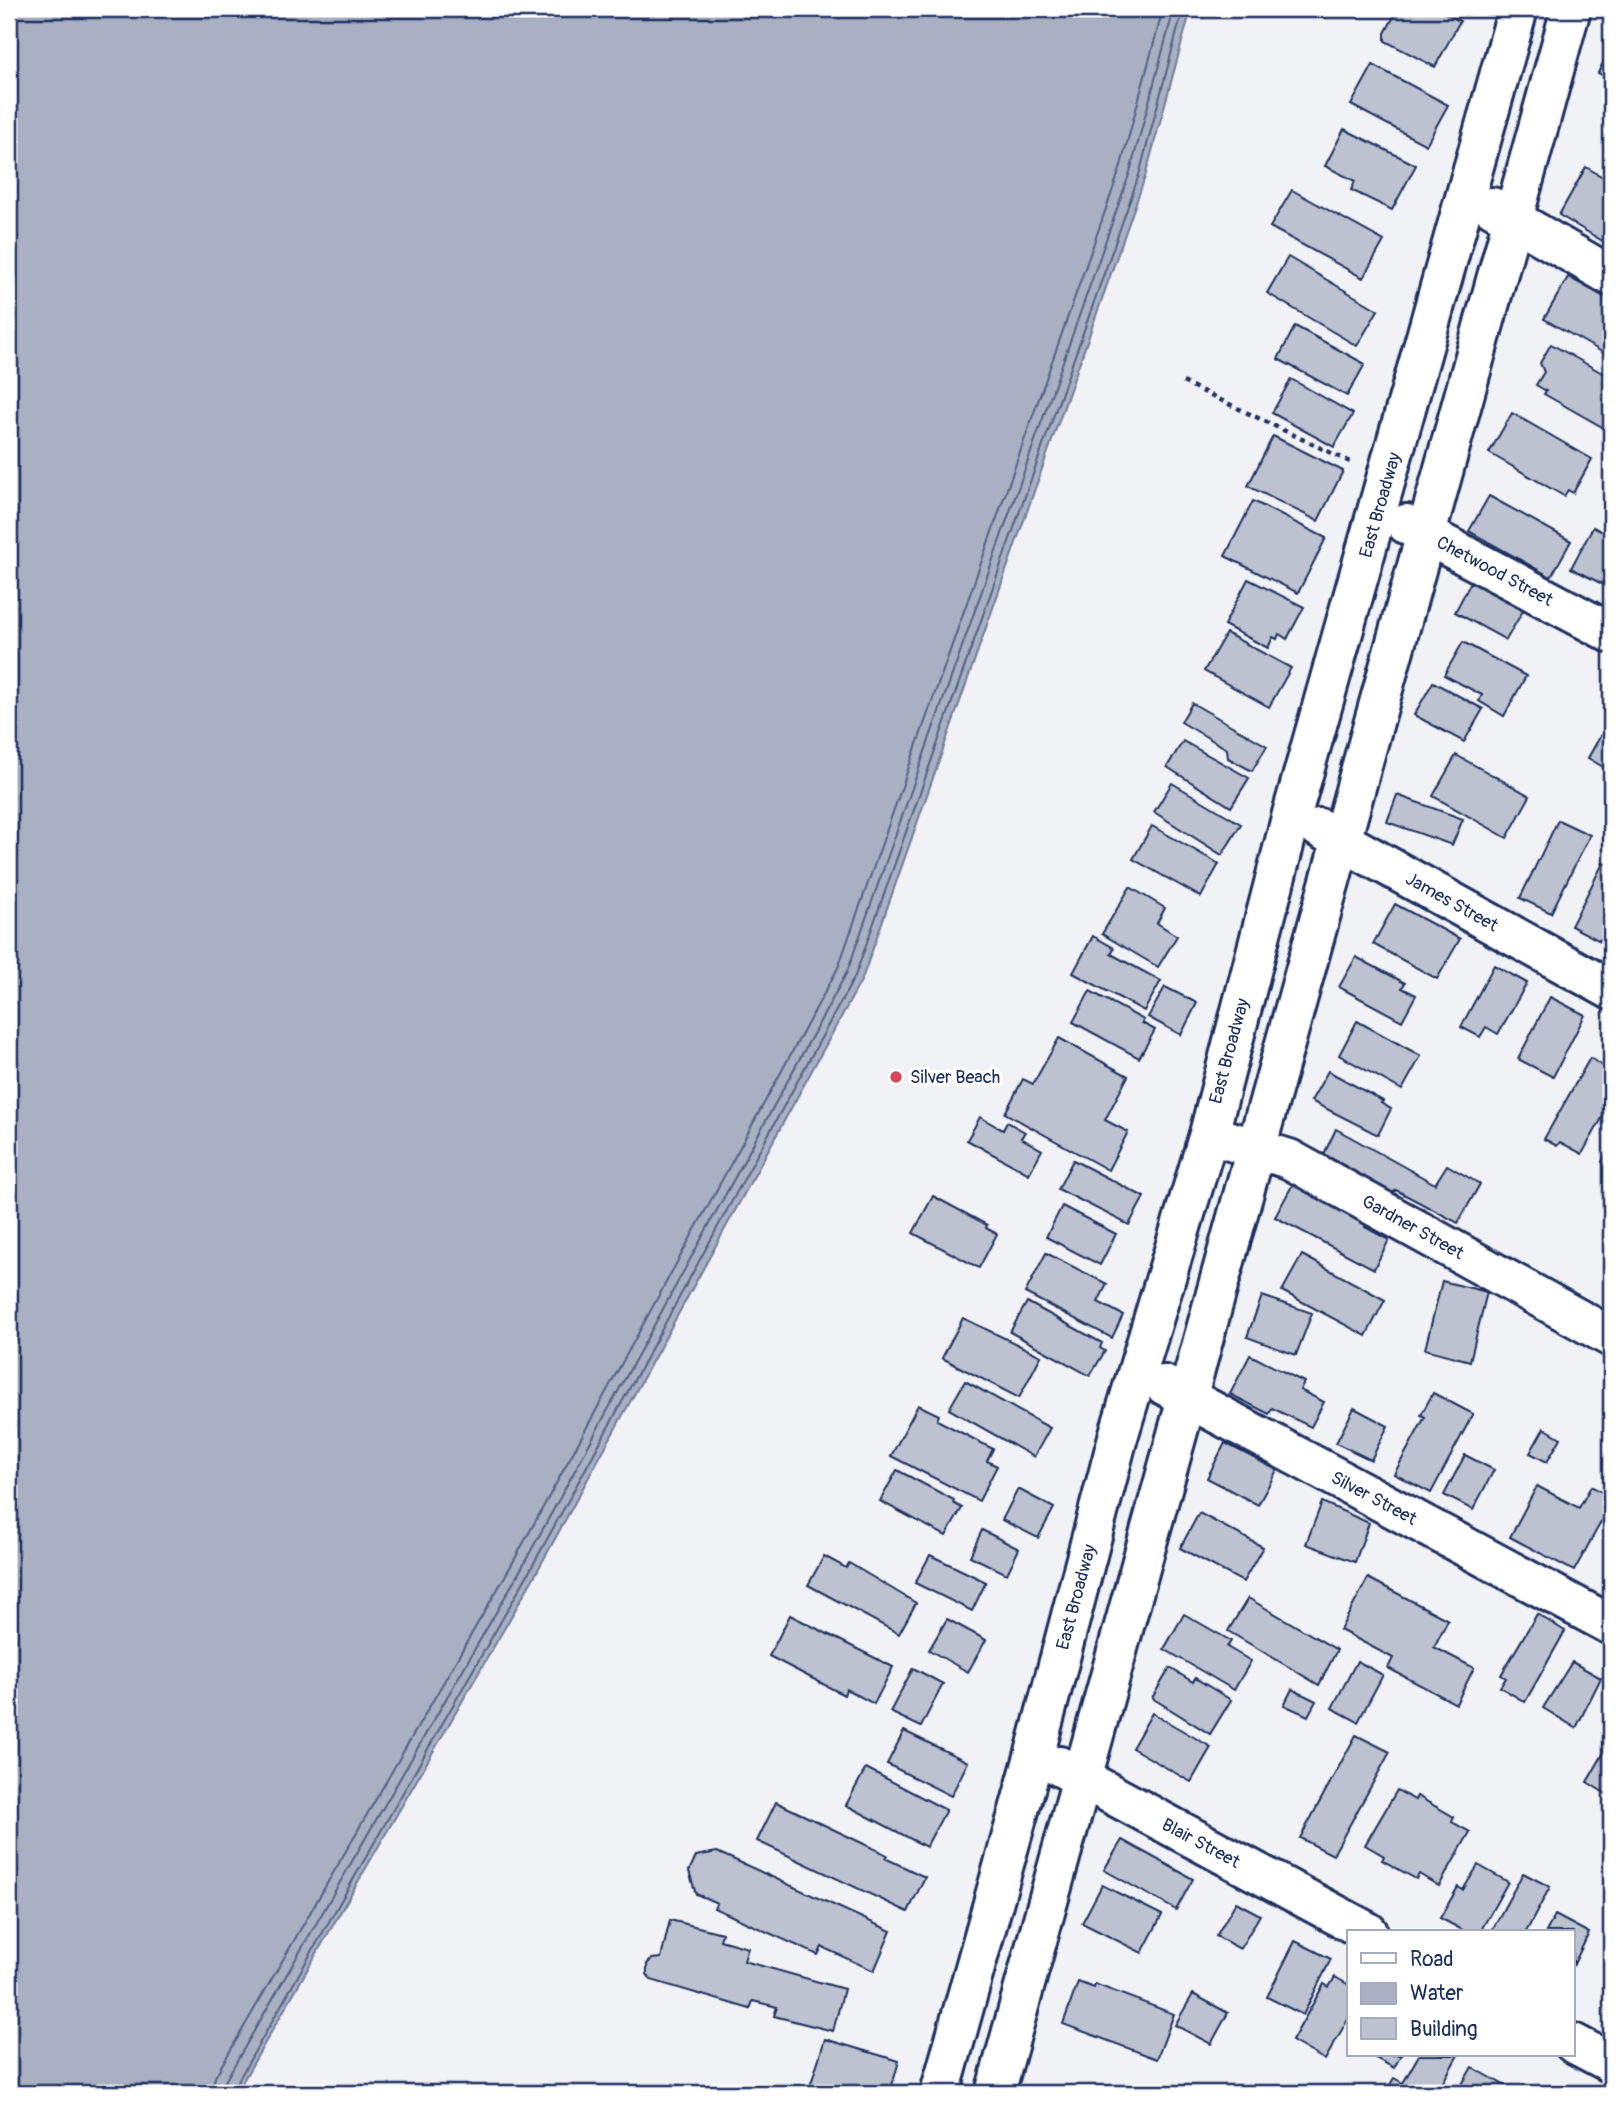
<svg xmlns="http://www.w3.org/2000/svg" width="1620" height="2102" font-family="Pangolin,sans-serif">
<rect width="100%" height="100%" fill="#f1f2f5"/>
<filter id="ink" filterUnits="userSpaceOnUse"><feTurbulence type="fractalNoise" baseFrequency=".0143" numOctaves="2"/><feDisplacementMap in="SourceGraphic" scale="14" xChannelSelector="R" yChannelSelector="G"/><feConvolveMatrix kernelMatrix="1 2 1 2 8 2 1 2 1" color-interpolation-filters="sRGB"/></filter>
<g filter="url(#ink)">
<polygon fill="#a8b0c2" stroke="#707c9a" stroke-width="2" points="9,9 1191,9 1145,177 862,979 534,1577 236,2093 9,2093"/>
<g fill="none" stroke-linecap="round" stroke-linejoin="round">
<g stroke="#536386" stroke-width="2">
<polyline points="211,2093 215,2077 512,1564 838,968 1120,169 1163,9"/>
<polyline points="222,2093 224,2083 521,1569 847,972 1130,172 1174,9"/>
<polyline points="231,2093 528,1574 855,976 1139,175 1183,9"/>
</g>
</g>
<g fill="#bcc2d0" stroke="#1b2f5e" stroke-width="2">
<polygon points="1398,9 1437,9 1460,21 1435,67 1385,41 1385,33"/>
<polygon points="1611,46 1611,79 1598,73"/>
<polygon points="1373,65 1448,105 1426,145 1351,105"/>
<polygon points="1344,129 1416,165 1392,210 1351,190 1355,181 1325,166"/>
<polygon points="1586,167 1611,182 1611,246 1559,215"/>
<polygon points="1292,190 1384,241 1363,278 1270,227"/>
<polygon points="1288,257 1378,310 1357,346 1267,293"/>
<polygon points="1568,277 1611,301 1611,357 1544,319"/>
<polygon points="1295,326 1365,364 1347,396 1278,359"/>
<polygon points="1551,344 1611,378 1611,432 1544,394 1546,391 1536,385 1544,372 1540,363"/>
<polygon points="1291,379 1353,414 1334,447 1272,413"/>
<polygon points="1512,413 1592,459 1573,493 1568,490 1564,496 1489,453"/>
<polygon points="1273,436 1343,471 1318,521 1248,486"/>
<polygon points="1489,496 1571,541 1551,577 1469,531"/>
<polygon points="1253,501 1326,538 1298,593 1225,556"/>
<polygon points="1593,527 1611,536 1611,580 1608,587 1571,568"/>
<polygon points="1248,579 1304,607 1287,639 1279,634 1277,639 1273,637 1268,648 1224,625"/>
<polygon points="1472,580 1524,609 1506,640 1455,612"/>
<polygon points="1226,633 1291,668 1269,707 1204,671"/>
<polygon points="1463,642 1526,676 1504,716 1479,701 1482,695 1444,675"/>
<polygon points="1433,682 1483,709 1464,742 1414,715"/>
<polygon points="1192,703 1267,746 1252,771 1228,758 1227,749 1181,722"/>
<polygon points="1611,717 1611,768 1610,771 1588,758"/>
<polygon points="1183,741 1249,778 1231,807 1167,767"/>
<polygon points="1456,755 1530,796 1507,838 1433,796"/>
<polygon points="1172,783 1241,824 1222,855 1154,812"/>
<polygon points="1397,795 1463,819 1452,845 1387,822"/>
<polygon points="1558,820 1590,835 1551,913 1520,898"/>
<polygon points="1152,826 1219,864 1201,897 1133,859"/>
<polygon points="1603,863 1611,867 1611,919 1600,941 1571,926"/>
<polygon points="1130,887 1165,908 1157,923 1177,936 1158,967 1102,934"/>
<polygon points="1395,904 1460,939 1437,979 1373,944"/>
<polygon points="1093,936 1114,948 1111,954 1161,981 1144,1011 1073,973"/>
<polygon points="1356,957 1405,983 1402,988 1416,995 1402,1021 1339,987"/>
<polygon points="1494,965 1527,983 1498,1034 1486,1027 1480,1037 1461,1027"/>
<polygon points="1165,987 1197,1003 1181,1035 1148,1017"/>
<polygon points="1090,991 1144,1020 1142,1023 1155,1030 1139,1058 1073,1022"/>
<polygon points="1550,997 1585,1015 1553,1077 1518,1059"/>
<polygon points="1357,1021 1421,1056 1402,1090 1339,1055"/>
<polygon points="1059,1038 1128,1076 1105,1120 1128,1132 1108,1170 1005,1113 1023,1079 1033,1084"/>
<polygon points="1590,1058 1611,1071 1611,1102 1582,1154 1560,1142 1557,1146 1544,1139"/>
<polygon points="1328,1071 1383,1101 1381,1103 1391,1109 1378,1135 1311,1101"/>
<polygon points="980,1117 1003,1130 1007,1122 1025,1132 1021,1138 1042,1150 1029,1174 967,1140"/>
<polygon points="1336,1129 1435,1184 1447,1165 1480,1184 1458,1223 1396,1190 1393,1193 1324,1154"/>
<polygon points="1611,1146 1611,1168 1602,1162"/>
<polygon points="1073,1160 1144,1197 1129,1225 1058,1189"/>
<polygon points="1294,1182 1368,1221 1365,1227 1389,1240 1374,1269 1275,1217"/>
<polygon points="933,1196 987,1225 986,1228 997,1234 979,1268 913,1233"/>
<polygon points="1062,1206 1116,1234 1100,1265 1046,1237"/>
<polygon points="1046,1253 1107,1284 1098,1302 1123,1315 1112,1338 1025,1293"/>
<polygon points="1302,1255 1385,1300 1366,1336 1282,1291"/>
<polygon points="1442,1281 1487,1292 1470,1361 1425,1349"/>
<polygon points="1262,1296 1312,1313 1296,1355 1247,1337"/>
<polygon points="1027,1302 1102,1343 1100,1348 1105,1351 1090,1376 1010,1332"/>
<polygon points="963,1318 1041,1356 1019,1398 942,1358"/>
<polygon points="1250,1355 1304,1382 1300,1390 1324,1402 1311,1427 1272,1408 1269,1414 1230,1394"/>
<polygon points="965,1381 1050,1428 1034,1457 949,1409"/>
<polygon points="1433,1393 1473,1414 1431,1493 1394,1474 1425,1417 1421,1415"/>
<polygon points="918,1405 939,1415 937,1420 993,1449 987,1461 997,1466 979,1501 891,1456"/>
<polygon points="1354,1408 1388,1426 1371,1460 1336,1443"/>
<polygon points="1544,1428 1561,1438 1547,1462 1530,1453"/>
<polygon points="1225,1443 1277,1470 1258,1505 1207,1478"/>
<polygon points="1465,1455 1494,1470 1473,1510 1444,1495"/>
<polygon points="897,1470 954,1500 953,1503 962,1508 946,1536 880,1501"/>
<polygon points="1537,1486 1579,1508 1591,1486 1611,1497 1611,1514 1606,1513 1574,1571 1510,1537"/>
<polygon points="1018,1489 1054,1508 1038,1538 1002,1520"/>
<polygon points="1322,1502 1369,1523 1355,1562 1306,1544"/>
<polygon points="1199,1513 1263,1547 1243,1582 1180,1548"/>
<polygon points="982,1530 1019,1549 1007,1574 970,1556"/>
<polygon points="930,1555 986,1582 972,1611 915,1583"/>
<polygon points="824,1556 846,1568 849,1563 916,1603 899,1634 808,1585"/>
<polygon points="1368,1578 1448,1620 1434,1647 1474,1668 1456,1704 1388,1668 1393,1658 1340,1630"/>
<polygon points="1248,1598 1337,1650 1319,1685 1228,1631"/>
<polygon points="1184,1614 1231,1641 1227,1647 1251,1661 1234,1690 1164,1649"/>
<polygon points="1537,1614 1565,1631 1525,1702 1500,1687 1506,1678 1501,1675"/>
<polygon points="790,1615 893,1667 874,1704 846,1689 844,1695 769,1656"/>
<polygon points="947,1619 986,1640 968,1672 929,1650"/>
<polygon points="1357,1661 1383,1675 1358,1722 1332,1708"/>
<polygon points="1572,1662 1601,1678 1576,1728 1543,1708"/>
<polygon points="913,1668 943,1684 921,1727 890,1712"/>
<polygon points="1170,1668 1193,1682 1195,1678 1231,1700 1210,1734 1152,1698"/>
<polygon points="1292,1689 1316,1701 1308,1716 1284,1705"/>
<polygon points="1152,1713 1211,1747 1191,1782 1132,1748"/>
<polygon points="904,1731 968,1762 951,1796 887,1764"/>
<polygon points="1356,1735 1390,1752 1333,1855 1300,1838"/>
<polygon points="1609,1744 1611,1746 1611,1797 1587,1782"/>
<polygon points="866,1768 946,1810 926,1847 846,1805"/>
<polygon points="1397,1790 1415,1800 1417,1796 1454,1817 1452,1822 1470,1832 1439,1886 1419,1874 1416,1879 1382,1860 1384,1856 1365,1845"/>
<polygon points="776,1802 887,1855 885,1858 925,1877 908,1912 757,1841"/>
<polygon points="1122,1840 1193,1879 1176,1910 1104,1870"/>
<polygon points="717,1852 891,1931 874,1971 822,1947 818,1955 714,1908 717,1903 696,1894 689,1871 696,1856"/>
<polygon points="1478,1865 1508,1882 1480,1932 1466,1932 1440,1918 1458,1887 1463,1890"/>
<polygon points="1523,1873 1550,1887 1526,1932 1491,1932"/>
<polygon points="1102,1885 1162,1915 1142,1953 1082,1923"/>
<polygon points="1236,1902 1260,1915 1240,1949 1216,1936"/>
<polygon points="1555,1915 1589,1933 1573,1966 1573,1932 1546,1932"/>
<polygon points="670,1920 722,1933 720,1940 748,1948 744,1961 844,1989 833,2031 774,2016 777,2007 753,2001 750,2009 651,1980 647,1974 647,1964 652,1959 661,1958"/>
<polygon points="1295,1941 1331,1959 1303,2015 1267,1997"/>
<polygon points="1335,1977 1349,1985 1349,2017 1325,2060 1292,2041 1324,1984 1329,1987"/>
<polygon points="1078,1982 1094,1988 1095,1984 1174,2014 1157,2059 1063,2024"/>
<polygon points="1193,1994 1228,2013 1211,2044 1175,2025"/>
<polygon points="825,2039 899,2061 890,2093 808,2093"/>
<polygon points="1370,2055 1401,2055 1394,2068"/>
<polygon points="1419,2055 1458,2055 1437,2093 1385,2093 1394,2078 1403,2083"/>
<polygon points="1472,2067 1518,2093 1457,2093"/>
<polygon points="673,2084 707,2093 671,2093"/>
</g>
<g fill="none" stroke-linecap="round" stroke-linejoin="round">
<defs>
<g id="minor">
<polyline points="1492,207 1611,276"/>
<polyline points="1406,524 1611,633"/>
<polyline points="1319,828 1611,990"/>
<polyline points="1227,1140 1289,1159 1611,1337"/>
<polyline points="1164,1385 1611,1625"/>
<polyline points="1059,1766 1368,1932"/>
<polyline points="1573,2043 1611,2063"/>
<polyline points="940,2093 1035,1753 1118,1437 1209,1134 1292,814 1518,9"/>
<path d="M 995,2093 C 1183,1397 1378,703 1571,9"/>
</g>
</defs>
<use href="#minor" stroke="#1b2f5e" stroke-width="44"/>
<polyline stroke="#1b2f5e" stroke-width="4.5" stroke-dasharray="5 5" stroke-linecap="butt" points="1183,382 1350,462"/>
<use href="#minor" stroke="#fff" stroke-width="38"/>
</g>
</g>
<circle fill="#d1495b" stroke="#fff" stroke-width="2.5" cx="896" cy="1077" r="7"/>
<g text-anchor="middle" stroke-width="7" stroke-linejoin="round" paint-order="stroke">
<g font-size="18" fill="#1b2f5e" stroke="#fff">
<text transform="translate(1380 505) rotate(-74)" y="6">East Broadway</text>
<text transform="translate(1495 571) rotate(28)" y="6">Chetwood Street</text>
<text transform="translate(1452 902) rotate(29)" y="6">James Street</text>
<text transform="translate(1229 1051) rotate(-75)" y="6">East Broadway</text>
<text transform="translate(1413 1227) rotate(29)" y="6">Gardner Street</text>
<text transform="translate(1374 1498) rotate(28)" y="6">Silver Street</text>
<text transform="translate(1076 1597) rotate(-75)" y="6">East Broadway</text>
<text transform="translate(1201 1843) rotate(28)" y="6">Blair Street</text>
</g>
<g font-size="18" fill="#1b2f5e" stroke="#fff" text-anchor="start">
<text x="910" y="1083">Silver Beach</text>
</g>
</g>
<rect width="1620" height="2102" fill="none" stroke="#fff" stroke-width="35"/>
<rect x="18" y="18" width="1585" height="2067" fill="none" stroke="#1b2f5e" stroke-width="2.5" filter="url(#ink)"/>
<rect x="1347" y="1930" width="228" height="126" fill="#ffffff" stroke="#a4acbf" stroke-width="2"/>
<rect x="1361" y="1953" width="35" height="10" fill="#ffffff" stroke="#a4acbf" stroke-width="2"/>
<text x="1410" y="1966" font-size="21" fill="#1b2f5e">Road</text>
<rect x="1361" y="1983" width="35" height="21" fill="#a8b0c2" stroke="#a4acbf" stroke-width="2"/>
<text x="1410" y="2000" font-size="21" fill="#1b2f5e">Water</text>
<rect x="1361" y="2018" width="35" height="21" fill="#bcc2d0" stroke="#a4acbf" stroke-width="2"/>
<text x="1410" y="2036" font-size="21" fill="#1b2f5e">Building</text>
</svg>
